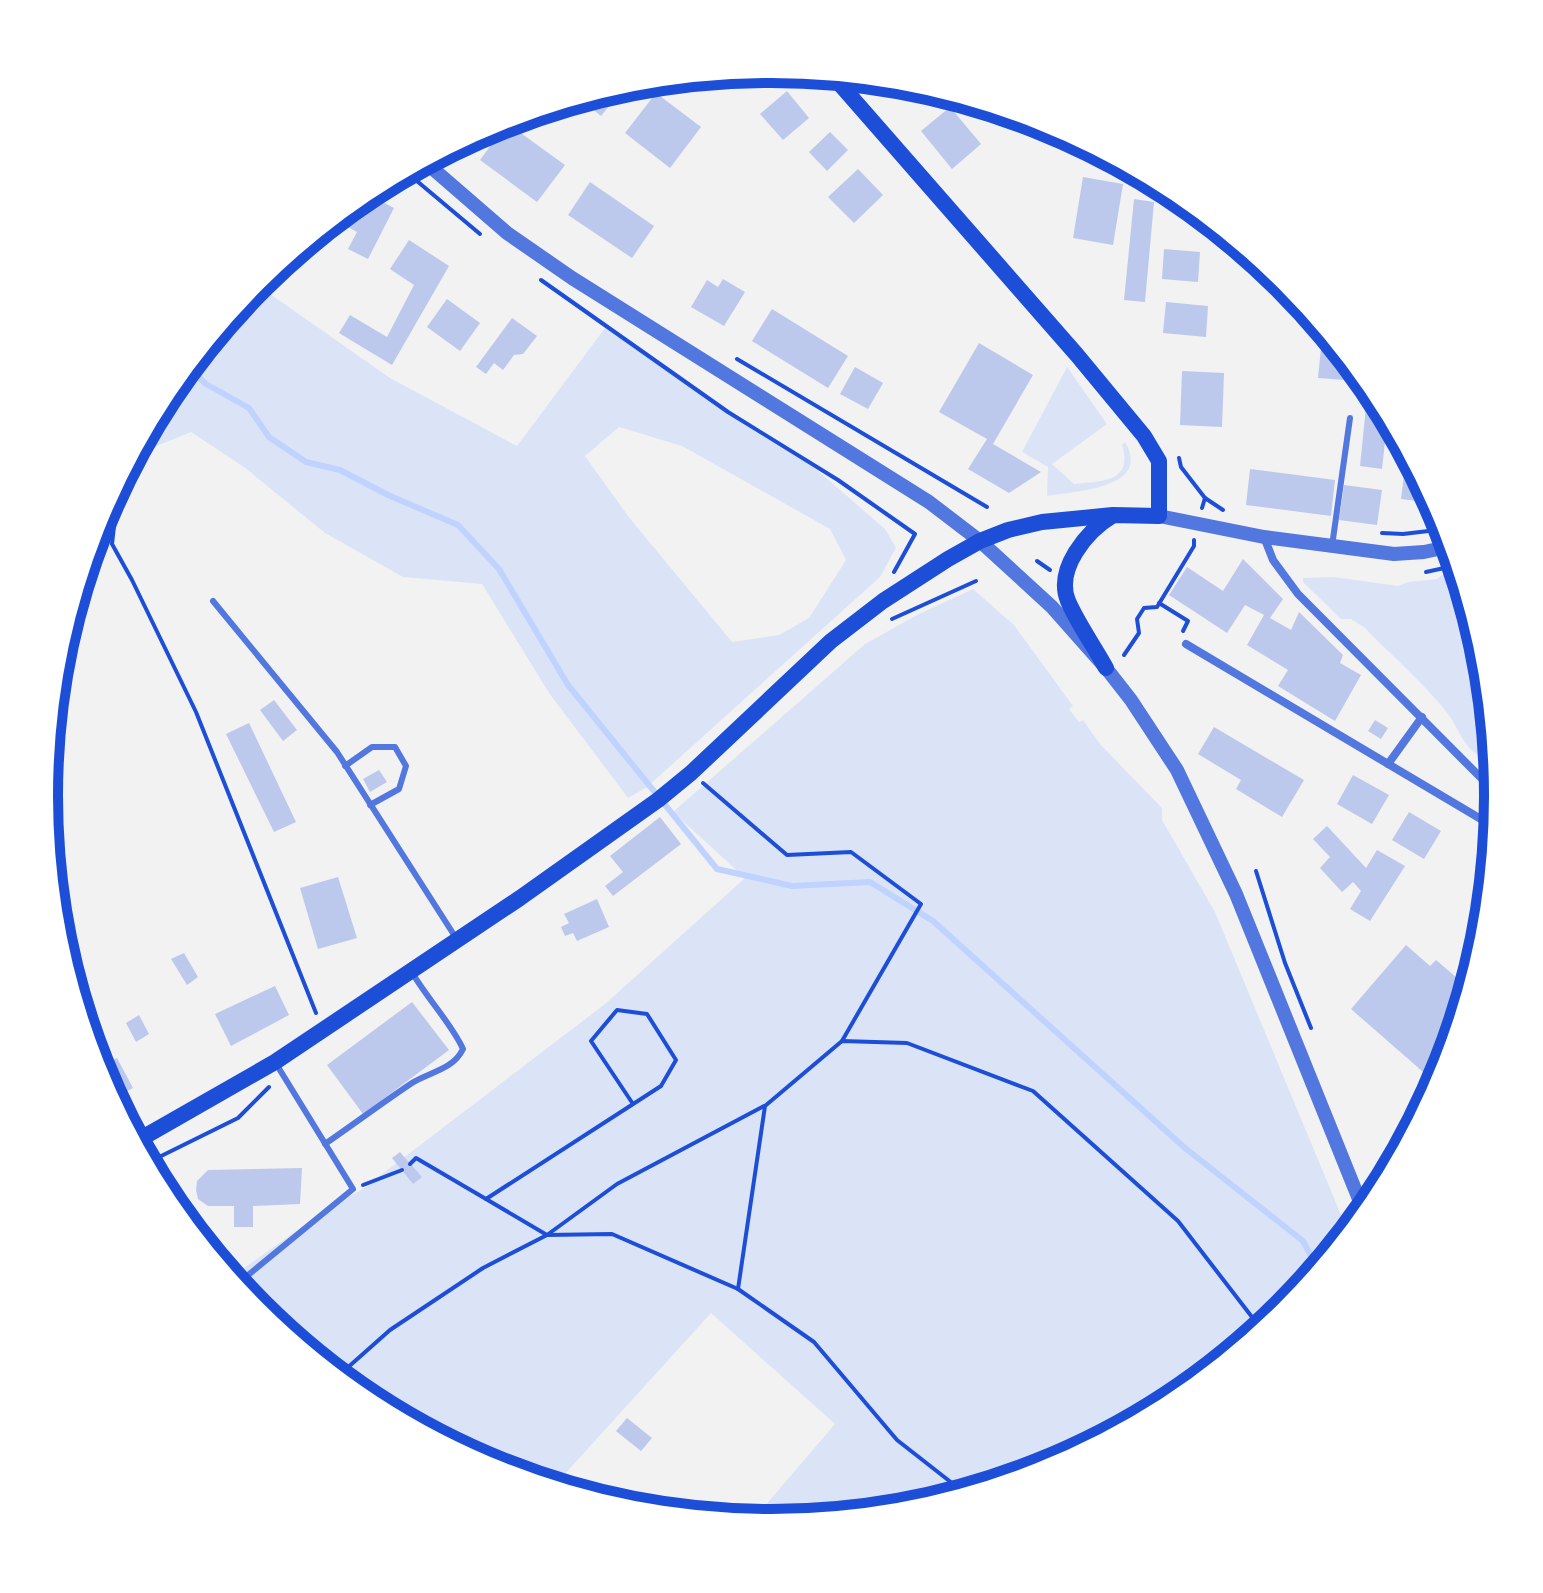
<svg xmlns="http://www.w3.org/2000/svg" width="1543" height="1593" font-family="Cabin,sans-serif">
<rect width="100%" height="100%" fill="#f2f2f2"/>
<g fill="#dbe4f7" fill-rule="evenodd">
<path d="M 256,284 L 390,378 L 517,446 L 605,328 L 817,470 L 885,529 L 896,548 L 880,577 L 647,787 L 628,798 L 549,693 L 482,584 L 403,577 L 325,533 L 244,467 L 191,432 L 132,456 L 167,392 ZM 619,427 L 682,446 L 830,529 L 846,560 L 809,618 L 779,635 L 732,642 L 628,516 L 585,456 Z"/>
<path d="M 1067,367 L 1107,424 L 1052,464 L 1074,484 C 1100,481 1134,483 1122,445 L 1125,442 C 1153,489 1074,491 1047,496 L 1048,467 L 1022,452 Z"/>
<path d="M 1445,573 L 1453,573 L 1467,664 L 1487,754 L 1482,757 C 1463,748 1460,730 1448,714 C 1427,686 1390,654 1365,628 L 1351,619 L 1341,619 L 1303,582 L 1303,578 L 1334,577 L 1398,586 L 1408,582 L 1437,579 Z"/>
<polygon points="973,589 1014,625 1073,706 1069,709 1079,722 1083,720 1100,744 1162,808 1162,820 1215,912 1349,1234 1286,1311 1175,1402 1049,1469 913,1510 771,1524 751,1522 835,1424 711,1313 553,1487 493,1468 367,1401 257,1311 230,1278 337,1202 360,1191 605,1004 745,878 673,812 865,644 917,615"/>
</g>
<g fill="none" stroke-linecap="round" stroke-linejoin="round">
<polyline stroke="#bfd3fe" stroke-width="6" points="188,367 206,384 249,408 269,437 306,462 340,470 388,495 458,525 499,569 568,685 717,869 792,886 870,882 933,921 1185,1148 1303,1241 1319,1271"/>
</g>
<g fill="#bdc9ec">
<polygon points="627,84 601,116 579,98"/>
<polygon points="787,91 809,118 783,140 760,114"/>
<polygon points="656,93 701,127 670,168 625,133"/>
<polygon points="950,107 981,144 952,169 921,131"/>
<polygon points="507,123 565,165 537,202 480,160"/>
<polygon points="830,132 848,150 827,171 809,152"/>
<polygon points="858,169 883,195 854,223 828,197"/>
<polygon points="1083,177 1123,184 1113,245 1073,238"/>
<polygon points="590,182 654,226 632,258 568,215"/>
<polygon points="366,193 394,208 368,259 348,249 357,232 333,219"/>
<polygon points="1134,199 1154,202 1145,302 1124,300"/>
<polygon points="1189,203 1218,226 1188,224"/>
<polygon points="409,240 449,266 392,365 339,333 350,315 387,337 414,285 390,269"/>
<polygon points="1164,249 1200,252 1198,282 1162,279"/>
<polygon points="723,279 745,292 724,326 691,307 707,280 718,287"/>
<polygon points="447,299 480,323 460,351 427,327"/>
<polygon points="1166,302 1208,306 1206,337 1163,333"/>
<polygon points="772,309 848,356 828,388 752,341"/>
<polygon points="512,318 537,336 523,354 514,355 503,370 494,363 486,374 476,367"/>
<polygon points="979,343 1033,375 993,444 1041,472 1009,493 968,469 987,439 939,412"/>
<polygon points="1321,348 1342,350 1358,370 1357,381 1318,378"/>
<polygon points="855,367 883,383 868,409 840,394"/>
<polygon points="1182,371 1224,373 1222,427 1180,425"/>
<polygon points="1366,407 1385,409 1388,414 1382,469 1360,466"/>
<polygon points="1250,469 1335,480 1331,516 1246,505"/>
<polygon points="1404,475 1421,476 1435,503 1401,499"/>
<polygon points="1344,485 1382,490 1377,525 1339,520"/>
<polygon points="1243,559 1283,599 1270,618 1291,630 1299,612 1343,655 1340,663 1361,675 1335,721 1278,686 1288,670 1247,645 1264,615 1245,605 1227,633 1169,595 1187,567 1223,591"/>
<polygon points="274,700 297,730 283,741 260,710"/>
<polygon points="1375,720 1388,728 1381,739 1368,731"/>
<polygon points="249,723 296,822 274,832 226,734"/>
<polygon points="1214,727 1304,780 1282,817 1236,789 1241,780 1198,754"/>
<polygon points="379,770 387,782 370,792 363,779"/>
<polygon points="1353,775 1389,795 1372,824 1337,804"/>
<polygon points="1409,812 1441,831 1424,859 1392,840"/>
<polygon points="660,817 681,844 613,896 605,886 623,872 610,856"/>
<polygon points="1327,826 1366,868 1377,850 1405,866 1370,921 1350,909 1361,891 1355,884 1353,882 1342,892 1320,868 1330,857 1313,839"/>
<polygon points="338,877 357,938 318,949 300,888"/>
<polygon points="597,899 609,927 577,941 573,933 565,936 561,927 569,923 564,914"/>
<polygon points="1406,945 1430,966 1436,960 1470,989 1438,1085 1351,1009"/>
<polygon points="184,953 198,977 187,985 171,959"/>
<polygon points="275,986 289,1015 231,1046 215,1014"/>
<polygon points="412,1002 449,1050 363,1114 327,1065"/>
<polygon points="139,1015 149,1034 136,1042 126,1023"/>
<polygon points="117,1058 133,1088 112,1099 97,1068"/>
<polygon points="400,1152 422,1177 413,1184 392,1158"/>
<polygon points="302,1168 300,1204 253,1206 253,1227 234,1227 234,1206 208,1206 198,1199 196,1190 197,1181 208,1170"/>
<polygon points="627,1418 652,1438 641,1451 616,1431"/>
</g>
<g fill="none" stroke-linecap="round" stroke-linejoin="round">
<g stroke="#1d4ed8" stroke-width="4">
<polyline points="405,171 480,234"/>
<polyline points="541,280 728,412 838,480 915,534 894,572"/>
<polyline points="737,359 987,507"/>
<polyline points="1179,458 1181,467 1205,498 1202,508"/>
<polyline points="114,491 117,500 112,544 132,580 196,712 316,1013"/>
<polyline points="1205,498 1223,510"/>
<polyline points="1382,533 1403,534 1437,530"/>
<polyline points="1037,561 1050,570"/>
<polyline points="1426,572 1458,565"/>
<polyline points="1159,603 1188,621 1183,631"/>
<polyline points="892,619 976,581"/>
<polyline points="1124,655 1139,633 1137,619 1144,608 1157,607 1194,546 1194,540"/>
<polyline points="703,783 787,855 851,852 921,904 842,1041"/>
<polyline points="1256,871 1285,963 1311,1028"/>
<polyline points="633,1104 591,1041 617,1010 647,1014 676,1060 661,1086 486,1199 547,1235 617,1184 764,1106"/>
<polyline points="147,1163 238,1118 269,1087"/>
<polyline points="410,1164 416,1158 486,1199"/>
<polyline points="363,1185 402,1170"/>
<polyline points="738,1289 765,1106 842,1041 907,1043 1033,1091 1178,1221 1262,1330"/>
<polyline points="245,1294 377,1406"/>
<polyline points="337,1377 390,1330 483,1268 547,1235 612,1234 738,1289 814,1342 897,1440 966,1494"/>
</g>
<g stroke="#5277de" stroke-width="6">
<polyline points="1332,546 1350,418"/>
<polyline points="213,601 337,752 456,938"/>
<polyline points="345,766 372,747 395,747 406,766 399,789 370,805"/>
<path d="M 325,1144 C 354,1124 382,1103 412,1083 C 429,1072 453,1070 463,1049 C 453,1026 427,998 413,974"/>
<polyline points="236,1285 353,1189 275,1062"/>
</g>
<g stroke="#5277de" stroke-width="8">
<polyline points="1264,537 1273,560 1298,594 1499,796"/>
<polyline points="1471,607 1495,756"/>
<polyline points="1186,644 1496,828"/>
<polyline points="1388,764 1422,717"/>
</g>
<g stroke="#5277de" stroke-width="14">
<polyline points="424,161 507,233 572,278 929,502 980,541 1052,607 1106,668 1131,700 1177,770 1236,894 1365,1214"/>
<polyline points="1159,516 1264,537 1394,554 1424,552 1452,546"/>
</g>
<g stroke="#1d4ed8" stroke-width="16">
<path d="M 1106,668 C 1094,646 1078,624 1068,601 C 1055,569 1087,531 1112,516"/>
<polyline points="135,1142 275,1062 520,898 658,800 691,773 831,641 883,601 948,559 980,541 1008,530 1042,522 1113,515 1159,516 1159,461 1144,436 1077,355 832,75"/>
</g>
</g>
<path d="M0 0H1543V1593H0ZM58 796a713 713 0 1 1 1426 0a713 713 0 1 1-1426 0Z" fill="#fff" fill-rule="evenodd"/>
<path fill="none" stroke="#1d4ed8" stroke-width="10" d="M58 796a713 713 0 1 1 1426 0a713 713 0 1 1-1426 0Z"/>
</svg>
